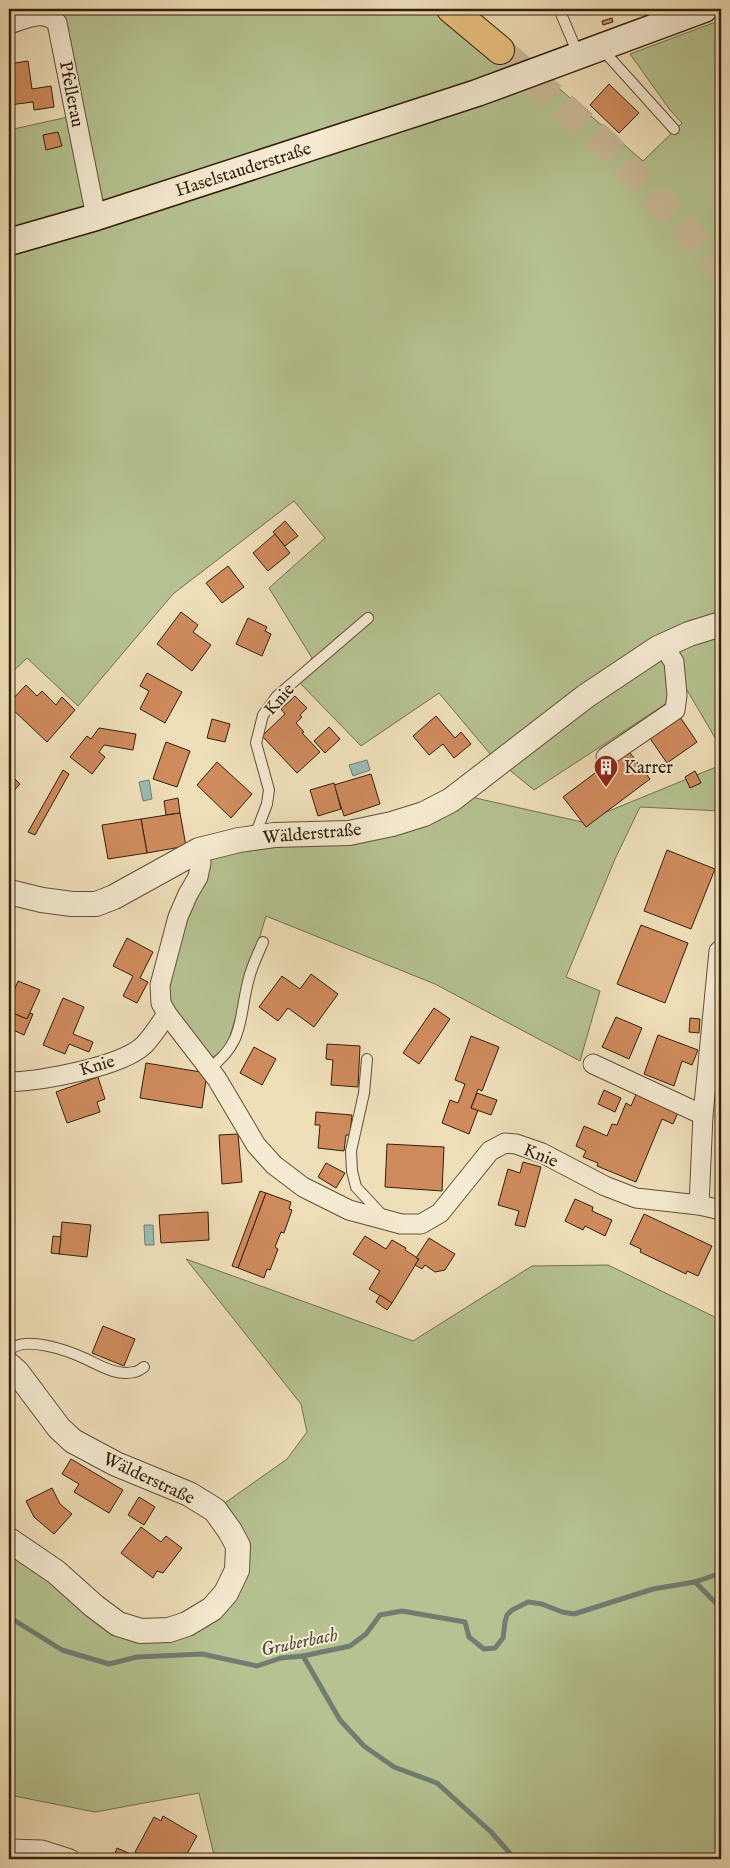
<svg xmlns="http://www.w3.org/2000/svg" width="730" height="1868" font-family="'IM FELL English',serif">
<rect width="100%" height="100%" fill="#efdfb9"/>
<filter id="stains"><feTurbulence type="fractalNoise" baseFrequency=".004" numOctaves="4"/><feColorMatrix values="0 0 0 0 .2 0 0 0 0 .09 0 0 0 0 .02 0 0 0 .5 -.17"/></filter>
<radialGradient id="worn" r=".72"><stop offset=".6" stop-color="#630" stop-opacity="0"/><stop offset="1" stop-color="#630" stop-opacity=".3"/></radialGradient>
<g fill="#b6c291" stroke="#74704e">
<polygon points="61,9 467,9 643,161 682,123 670,110 630,54 721,20 721,748 687,690 534,790 491,755 439,693 361,746 300,683 312,658 269,588 325,538 294,501 173,594 78,706 27,658 9,675 9,130 82,114"/>
<polygon points="721,765 721,811 640,807 615,859 566,977 600,991 580,1061 435,984 266,916 227,1046 213,1057 200,1047 178,1021 166,993 193,897 208,856 297,845 471,797 582,822"/>
<polygon points="186,1259 413,1341 532,1266 608,1265 721,1320 721,1859 215,1859 199,1793 95,1812 9,1795 9,1542 108,1619 169,1631 238,1571 215,1510 287,1459 307,1432 301,1404"/>
</g>
<g fill="#9bbcb5" stroke="#717d71">
<polygon points="367,760 370,770 353,776 349,765"/>
<polygon points="149,780 152,799 143,801 139,782"/>
<polygon points="144,1225 153,1225 154,1245 145,1245"/>
</g>
<g fill="none" stroke-linecap="round" stroke-linejoin="round">
<g stroke="#717d71" stroke-width="5">
<polyline points="695,1582 717,1604 721,1605"/>
<polyline points="9,1617 62,1650 109,1664 137,1657 202,1654 257,1666 281,1658 303,1656 350,1646 366,1634 380,1615 402,1611 465,1622 469,1637 484,1649 495,1648 503,1638 505,1622 507,1615 512,1610 528,1602 542,1604 562,1612 574,1614 653,1589 695,1582 721,1573"/>
<polyline points="303,1656 340,1720 364,1746 394,1767 437,1783 491,1832 515,1859"/>
</g>
</g>
<g fill="#cf8b5e" stroke="#331f0c">
<polygon points="612,18 613,22 603,25 602,21"/>
<polygon points="28,61 32,89 51,86 54,107 34,110 33,102 9,105 9,64"/>
<polygon points="609,84 639,113 619,133 590,105"/>
<polygon points="58,132 62,146 46,150 43,135"/>
<polygon points="285,521 298,536 285,546 273,532"/>
<polygon points="275,534 290,553 268,571 253,553"/>
<polygon points="228,566 244,587 222,603 206,583"/>
<polygon points="181,612 198,625 193,632 211,645 192,671 157,644"/>
<polygon points="248,618 267,627 265,631 271,634 262,656 236,644"/>
<polygon points="147,673 182,692 165,723 140,709 149,691 140,686"/>
<polygon points="26,685 37,696 42,691 56,705 62,697 75,710 47,742 9,706 9,703"/>
<polygon points="295,696 307,708 300,715 302,717 296,723 304,732 302,733 320,752 297,773 262,736 285,714 281,709"/>
<polygon points="436,716 455,738 461,732 471,744 454,758 443,744 429,755 413,736"/>
<polygon points="680,717 697,742 667,763 649,737"/>
<polygon points="212,719 230,724 225,742 207,738"/>
<polygon points="329,727 340,739 325,753 314,741"/>
<polygon points="99,728 136,734 133,750 104,745 99,752 105,757 92,774 70,757 87,736 91,739"/>
<polygon points="166,742 190,751 177,787 153,779"/>
<polygon points="627,749 650,779 586,827 563,797"/>
<polygon points="217,762 252,794 231,818 197,785"/>
<polygon points="63,770 69,774 35,835 28,832"/>
<polygon points="695,771 701,783 690,788 685,777"/>
<polygon points="9,773 20,784 9,796"/>
<polygon points="371,774 380,804 344,816 334,785"/>
<polygon points="334,783 341,809 318,816 310,790"/>
<polygon points="178,798 180,813 166,815 164,801"/>
<polygon points="180,813 186,846 147,853 141,819"/>
<polygon points="141,819 147,853 108,859 102,825"/>
<polygon points="667,850 715,869 691,929 644,911"/>
<polygon points="641,925 688,943 665,1003 617,984"/>
<polygon points="127,938 153,952 140,978 148,982 137,1003 123,996 133,976 113,966"/>
<polygon points="311,974 338,994 314,1027 288,1008 278,1021 259,1007 282,976 300,989"/>
<polygon points="18,981 40,990 27,1019 9,1012 9,1003"/>
<polygon points="63,998 84,1007 73,1034 93,1042 89,1052 69,1044 65,1054 43,1045"/>
<polygon points="434,1008 450,1019 419,1064 403,1053"/>
<polygon points="30,1013 33,1014 24,1035 9,1028 15,1014 27,1019"/>
<polygon points="616,1017 642,1028 629,1059 602,1047"/>
<polygon points="690,1018 700,1019 699,1033 689,1032"/>
<polygon points="658,1035 698,1050 692,1065 682,1061 674,1086 644,1074"/>
<polygon points="471,1036 499,1047 482,1091 478,1089 471,1108 478,1110 469,1134 442,1123 450,1100 458,1103 465,1084 455,1080"/>
<polygon points="327,1044 360,1046 358,1087 331,1085 333,1060 326,1059"/>
<polygon points="254,1047 276,1059 262,1085 240,1073"/>
<polygon points="146,1063 207,1073 202,1108 140,1098"/>
<polygon points="98,1077 105,1099 97,1102 100,1112 67,1123 56,1092"/>
<polygon points="604,1090 621,1098 615,1112 598,1104"/>
<polygon points="637,1092 679,1110 673,1124 662,1119 636,1182 597,1166 598,1163 583,1157 586,1151 576,1146 584,1126 607,1136 612,1124 617,1125 626,1103 631,1106"/>
<polygon points="477,1093 497,1100 491,1115 471,1108"/>
<polygon points="316,1112 352,1115 350,1135 346,1135 344,1151 318,1148 320,1125 315,1125"/>
<polygon points="238,1134 242,1182 222,1184 219,1135"/>
<polygon points="387,1144 444,1147 442,1191 385,1187"/>
<polygon points="523,1162 541,1167 525,1227 515,1225 519,1211 498,1205 508,1169 520,1173"/>
<polygon points="326,1163 345,1173 336,1188 318,1177"/>
<polygon points="260,1191 266,1193 238,1268 232,1266"/>
<polygon points="266,1193 291,1202 289,1209 292,1210 284,1233 281,1232 275,1247 278,1249 270,1270 267,1269 264,1278 238,1268"/>
<polygon points="575,1199 593,1207 592,1211 612,1220 605,1236 585,1226 583,1230 565,1221"/>
<polygon points="208,1212 209,1240 161,1243 159,1215"/>
<polygon points="644,1214 712,1246 698,1276 687,1271 686,1274 640,1252 641,1249 630,1244"/>
<polygon points="62,1222 91,1225 87,1257 59,1254"/>
<polygon points="53,1236 61,1237 59,1254 51,1253"/>
<polygon points="365,1236 386,1249 392,1240 406,1248 405,1250 419,1259 392,1303 369,1289 380,1271 353,1254"/>
<polygon points="429,1238 455,1254 445,1270 435,1272 425,1265 422,1269 415,1265 419,1259 416,1258"/>
<polygon points="380,1295 392,1303 387,1310 376,1302"/>
<polygon points="103,1326 135,1339 124,1366 92,1353"/>
<polygon points="71,1459 123,1490 109,1513 74,1492 79,1484 62,1474"/>
<polygon points="52,1488 60,1504 72,1514 54,1534 34,1517 26,1501"/>
<polygon points="139,1497 155,1507 144,1525 128,1515"/>
<polygon points="141,1527 161,1542 166,1536 182,1548 163,1573 157,1571 153,1578 121,1553"/>
<polygon points="163,1816 197,1836 184,1859 147,1859 135,1852 154,1817 161,1821"/>
<polygon points="117,1848 131,1854 129,1859 113,1858"/>
</g>
<g fill="none" stroke-linecap="round" stroke-linejoin="round">
<polyline stroke="#c9b996" stroke-width="28" stroke-dasharray="28 14" stroke-linecap="butt" points="500,50 607,145 721,267"/>
<defs>
<g id="service">
<polyline points="559,9 578,54"/>
<polyline points="601,48 674,129"/>
<polyline points="254,838 267,804 269,790 256,743 263,715 277,696 368,618"/>
<polyline points="367,1059 364,1093 351,1151 352,1171 356,1187 383,1216"/>
<path d="M 209,1069 C 246,1041 238,1018 249,978 C 252,966 258,954 263,942"/>
<path d="M 9,1351 C 23,1334 69,1351 86,1359 C 101,1366 116,1376 134,1372 C 137,1372 141,1369 144,1367"/>
</g>
<g id="minor">
<path d="M 9,24 C 26,19 43,9 57,23 L 96,217"/>
<polyline points="606,757 675,710 677,695 674,662 663,645"/>
<polyline points="199,850 201,863 198,877 188,894 178,917 160,985 161,1003 167,1014 217,1079 256,1145 274,1165 303,1187 349,1210 401,1224 421,1224 440,1213 490,1151 505,1143 516,1144 542,1153 605,1186 636,1198 699,1205 721,1210"/>
<polyline points="593,1064 703,1115"/>
<path d="M 9,1082 C 41,1081 121,1067 144,1045 C 153,1036 160,1024 167,1014"/>
<polyline points="699,1205 703,1115 719,951 721,952"/>
<polyline points="9,1849 42,1850 70,1859"/>
</g>
<g id="tertiary">
<polyline points="9,892 42,900 72,904 96,904 114,897 199,850 239,840 274,835 349,833 392,824 424,814 451,800 586,696 658,648 689,634 721,624"/>
<polyline points="9,1365 17,1372 59,1428 73,1441 116,1464 189,1494 215,1510 230,1531 238,1546 237,1570 226,1593 212,1609 187,1624 169,1630 141,1631 118,1624 94,1606 56,1572 9,1540"/>
</g>
<polyline id="secondary" points="9,242 96,217 477,93 704,9"/>
<polyline id="primary" points="451,9 500,50"/>
</defs>
<use href="#service" stroke="#624f37" stroke-width="12"/>
<use href="#minor" stroke="#624f37" stroke-width="21"/>
<use href="#tertiary" stroke="#624f37" stroke-width="26"/>
<use href="#secondary" stroke="#331f0c" stroke-width="29"/>
<use href="#primary" stroke="#331f0c" stroke-width="30"/>
<use href="#service" stroke="#f5ead2" stroke-width="10"/>
<use href="#minor" stroke="#f5ead2" stroke-width="19"/>
<use href="#tertiary" stroke="#f5ead2" stroke-width="24"/>
<use href="#secondary" stroke="#f5ead2" stroke-width="26"/>
<use href="#primary" stroke="#e8c07c" stroke-width="28"/>
</g>
<defs>
<symbol id="building-pin" viewBox="-11 -11 22 30"><path d="M0 17L-7.5 6A9.5 9.5 0 1 1 7.5 6Z" fill="#8f2418" stroke="#f5ead2"/><path d="M-4-6H4V6H1V3H-1V6H-4ZM-2.5-4.3h1.7v1.8h-1.7ZM.8-4.3h1.7v1.8H.8ZM-2.5-1h1.7V.8h-1.7ZM.8-1h1.7V.8H.8Z" fill="#fff"/></symbol>
</defs>
<g fill-rule="evenodd">
<use href="#building-pin" x="592" y="753" width="28" height="38"/>
</g>
<g text-anchor="middle" stroke-width="4" stroke-linejoin="round" paint-order="stroke">
<g font-size="18" fill="#331f0c" stroke="#f5ead2">
<text transform="translate(72 94) rotate(79)" y="6">Pfellerau</text>
<text transform="translate(243 169) rotate(-18)" y="6">Haselstauderstraße</text>
<text transform="translate(279 699) rotate(-49)" y="6">Knie</text>
<text transform="translate(312 833) rotate(-5)" y="6">Wälderstraße</text>
<text transform="translate(97 1065) rotate(-16)" y="6">Knie</text>
<text transform="translate(541 1155) rotate(22)" y="6">Knie</text>
<text transform="translate(149 1478) rotate(25)" y="6">Wälderstraße</text>
</g>
<g font-size="18" fill="#331f0c" stroke="#f5ead2" text-anchor="start">
<text x="624" y="773">Karrer</text>
</g>
<g font-size="19" font-style="italic" fill="#524e3f" stroke="#f5ead2">
<text transform="translate(299 1641) rotate(-12)" y="7">Gruberbach</text>
</g>
</g>
<rect width="730" height="1868" fill="none" stroke="#efdfb9" stroke-width="30"/>
<rect x="10" y="10" width="710" height="1848" fill="none" stroke="#331f0c" stroke-width="2.5"/>
<rect x="15" y="15" width="700" height="1838" fill="none" stroke="#331f0c"/>
<rect width="100%" height="100%" filter="url(#stains)"/>
<rect width="100%" height="100%" fill="url(#worn)"/>
</svg>
